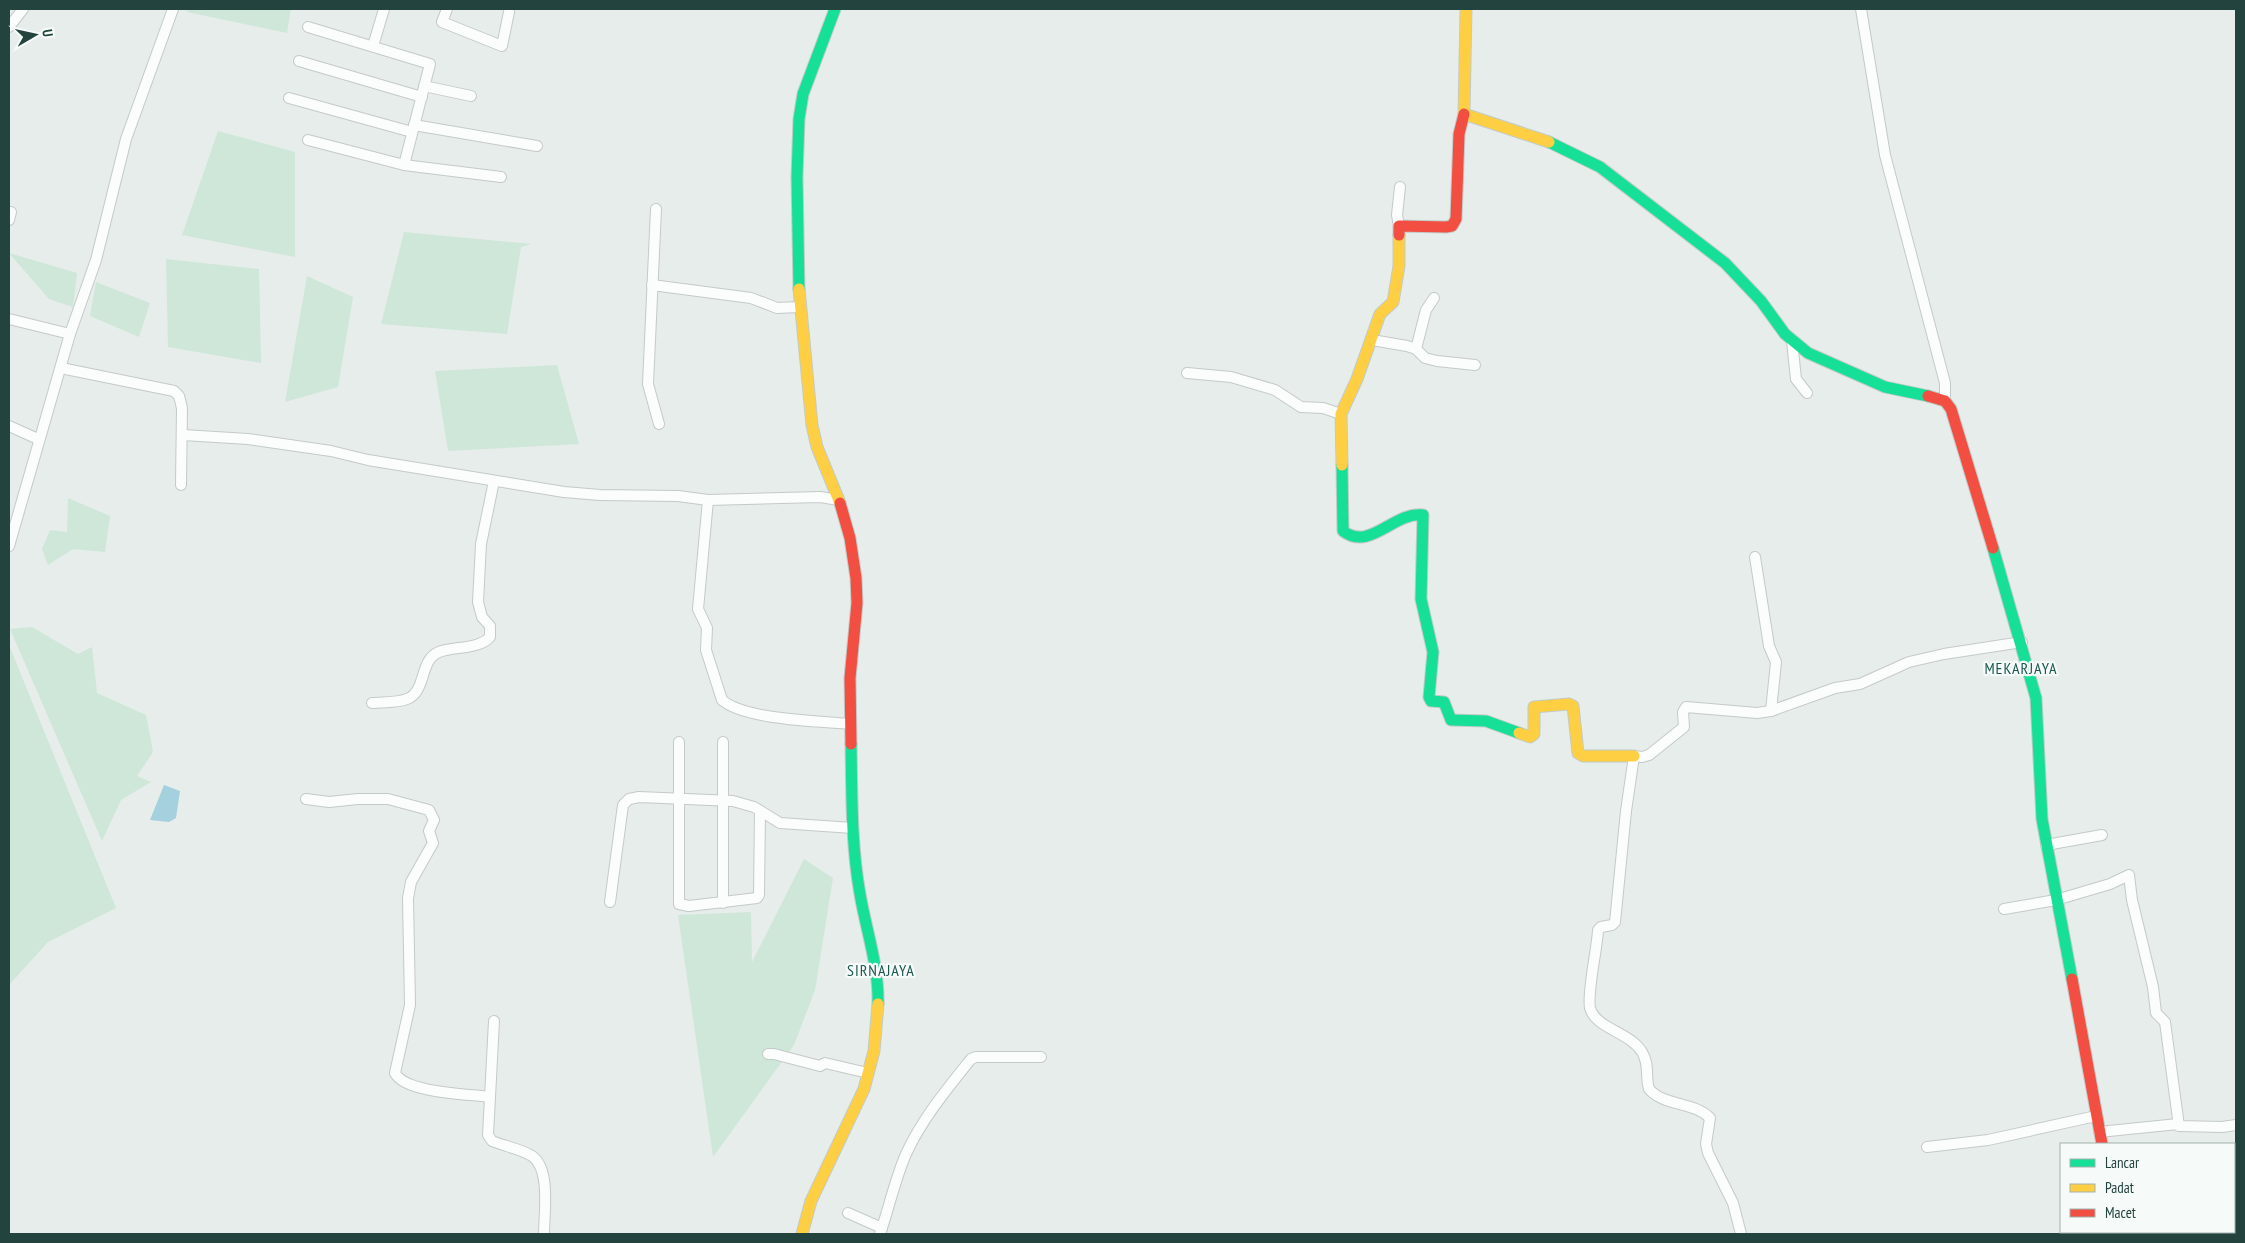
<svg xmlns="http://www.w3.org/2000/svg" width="2245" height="1243" font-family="'PT Sans Narrow',sans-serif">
<rect width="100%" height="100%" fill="#e7edeb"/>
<g fill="#cfe7d9">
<polygon points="188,9 291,9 287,33 187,12"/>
<polygon points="218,131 295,152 295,257 182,235"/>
<polygon points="404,232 532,244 521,247 507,334 381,324"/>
<polygon points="9,253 77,273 73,307 49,299"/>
<polygon points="166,259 259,269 261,363 168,347"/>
<polygon points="307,276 353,297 338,387 285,402"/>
<polygon points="96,282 150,303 139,337 90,316"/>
<polygon points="557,365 579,444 448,451 435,371"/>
<polygon points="68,498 110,516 105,552 73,549 48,565 42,549 50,530 67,532"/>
<polygon points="32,627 78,654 92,647 97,693 146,715 153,752 137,776 151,782 121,800 102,841 10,629"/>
<polygon points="9,645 116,908 48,942 9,985"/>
<polygon points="804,859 833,878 815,990 794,1045 713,1157 678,915 751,912 752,962"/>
</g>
<polygon fill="#a5d0de" points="164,785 180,791 176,818 169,822 150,820"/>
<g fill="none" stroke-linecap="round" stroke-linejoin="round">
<defs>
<g id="street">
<polyline points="447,9 442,22 502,46 509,12"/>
<polyline points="1861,9 1885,155 1945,383 1945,401"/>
<polyline points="9,27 23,9"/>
<polyline points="308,27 430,64 404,165"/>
<polyline points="373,46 384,9"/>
<polyline points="299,61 422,97"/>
<polyline points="424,86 471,96"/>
<polyline points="289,98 412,132"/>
<polyline points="414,125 537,146"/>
<polyline points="308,140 404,165 501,177"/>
<polyline points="656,209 648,384 659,424"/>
<polyline points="9,220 11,212"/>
<polyline points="1399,226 1397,215 1400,187"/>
<polyline points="652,285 751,298 777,308 799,307"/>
<polyline points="9,319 70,334"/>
<polyline points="1372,340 1407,346 1416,349 1425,358 1437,361 1475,365"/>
<polyline points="1792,341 1796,379 1807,393"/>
<polyline points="1416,349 1426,310 1434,298"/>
<polyline points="61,368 174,391 179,396 182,408 181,485"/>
<polyline points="1187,373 1231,377 1275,390 1301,407 1323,408 1341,414"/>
<polyline points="9,426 38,439"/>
<polyline points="183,435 248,439 331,451 368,460 564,492 600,495 678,496 708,500 820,497 839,500"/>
<path d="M 708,500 L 698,609 L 707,628 L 706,650 L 722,700 C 745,720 819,721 851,724"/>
<polyline points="9,546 70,334 96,260 126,139 173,9"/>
<polyline points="1755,557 1769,646 1776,662 1771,711"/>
<path d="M 372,703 C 383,702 397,703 407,699 C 427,691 419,660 439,652 C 454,646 478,650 490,637 L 490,626 L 482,617 L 478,602 L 481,544 L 494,481"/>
<polyline points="679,742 679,904 689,906 757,898 759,895 760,811"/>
<polyline points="723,742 723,903"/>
<path d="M 306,799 L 329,802 L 358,799 L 388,799 L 429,810 L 434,820 L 429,831 L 433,843 L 411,882 L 408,898 L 410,1005 L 395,1073 C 405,1093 468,1094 490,1097"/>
<polyline points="2046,845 2102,835"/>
<polyline points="610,902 623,805 629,799 639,797 733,801 754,807 780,823 853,828"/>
<polyline points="2004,909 2056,900 2110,884 2129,875 2132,900 2153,987 2156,1013 2165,1022 2179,1126 2222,1127 2236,1125"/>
<path d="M 494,1021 L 488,1135 L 492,1141 C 504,1146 521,1149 532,1156 C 551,1169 544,1214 544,1234"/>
<polyline points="768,1054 774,1054 820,1066 825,1063 868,1073"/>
<polyline points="2099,1132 2178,1124"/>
<polyline points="1927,1147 1988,1140 2096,1116"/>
<polyline points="848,1213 882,1228"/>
<polyline points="2118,1232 2118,1234"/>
<path d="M 880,1234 C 889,1208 895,1179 906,1154 C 922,1119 947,1089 971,1059 L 976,1057 L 1041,1057"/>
<path d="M 1741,1234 L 1733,1203 L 1708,1153 L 1706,1144 L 1710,1118 C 1693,1101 1665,1107 1649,1089 C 1645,1077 1650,1065 1642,1052 C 1630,1032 1596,1029 1590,1008 C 1587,992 1597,950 1598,930 L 1601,927 L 1612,925 L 1615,922 L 1626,811 L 1634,756 L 1642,757 L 1649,755 L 1684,727 L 1683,712 L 1686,707 L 1757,713 L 1771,711 L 1835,688 L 1860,684 L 1909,662 L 1944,654 L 2022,642"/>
</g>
<g id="fast">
<polyline points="1549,142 1600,167 1725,263 1761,301 1785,334 1808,353 1885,387 1928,396"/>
<polyline points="799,289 797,177 799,119 803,94 835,9"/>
<path d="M 1342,465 L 1343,531 C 1370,552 1394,511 1423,515 L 1421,599 L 1433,652 L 1429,697 L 1431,701 L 1444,702 L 1451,720 L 1486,721 L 1519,733"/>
<polyline points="1993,548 2036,698 2042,819 2072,979"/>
<path d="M 851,744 C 852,794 851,844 860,894 C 866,930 879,966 878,1004"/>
</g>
<g id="slow">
<polyline points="1466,9 1464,114 1549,142"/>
<polyline points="799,289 812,425 817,447 840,503"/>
<polyline points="1342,465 1341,414 1357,379 1380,314 1393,302 1399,266 1399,235"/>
<polyline points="1519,733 1530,737 1534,734 1534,707 1569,704 1573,706 1578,753 1583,756 1634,756"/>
<polyline points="802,1234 811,1201 864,1089 874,1051 878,1004"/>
</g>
<g id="jam">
<polyline points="1399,235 1399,226 1446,227 1452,226 1456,219 1459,134 1464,114"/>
<polyline points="1928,396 1945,401 1951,409 1993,548"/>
<polyline points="840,503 850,538 856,578 857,603 850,678 851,744"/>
<polyline points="2072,979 2102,1144"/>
</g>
</defs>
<use href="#street" stroke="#c4cac8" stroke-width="12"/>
<use href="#fast" stroke="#c2cbc8" stroke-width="13"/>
<use href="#slow" stroke="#c2cbc8" stroke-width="13"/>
<use href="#jam" stroke="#c2cbc8" stroke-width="13"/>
<use href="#street" stroke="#fbfcfc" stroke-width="10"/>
<use href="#fast" stroke="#16e098" stroke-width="11"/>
<use href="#slow" stroke="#ffcf43" stroke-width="11"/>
<use href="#jam" stroke="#f24e42" stroke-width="11"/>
</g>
<g text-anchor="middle" stroke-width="4.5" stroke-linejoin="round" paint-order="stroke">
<g font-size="16" letter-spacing="1" fill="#1b5850" stroke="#f6fbf9">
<text x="2021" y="674">MEKARJAYA</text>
<text x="881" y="976">SIRNAJAYA</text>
</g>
</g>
<rect width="2245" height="1243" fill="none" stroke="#22433e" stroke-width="20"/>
<rect x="2060" y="1143" width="175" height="90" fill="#f6fbf9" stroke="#a1b1ae"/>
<rect x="2070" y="1159" width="25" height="8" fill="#16e098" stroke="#a1b1ae"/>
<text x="2105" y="1168" font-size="15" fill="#22433e">Lancar</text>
<rect x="2070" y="1184" width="25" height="8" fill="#ffcf43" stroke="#a1b1ae"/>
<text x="2105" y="1193" font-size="15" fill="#22433e">Padat</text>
<rect x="2070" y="1209" width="25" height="8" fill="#f24e42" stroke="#a1b1ae"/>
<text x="2105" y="1218" font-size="15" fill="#22433e">Macet</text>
<g transform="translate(35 35) rotate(81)" stroke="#f6fbf9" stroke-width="4" paint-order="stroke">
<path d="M0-4L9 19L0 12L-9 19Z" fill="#22433e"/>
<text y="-8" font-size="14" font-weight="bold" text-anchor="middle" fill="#22433e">U</text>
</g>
</svg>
